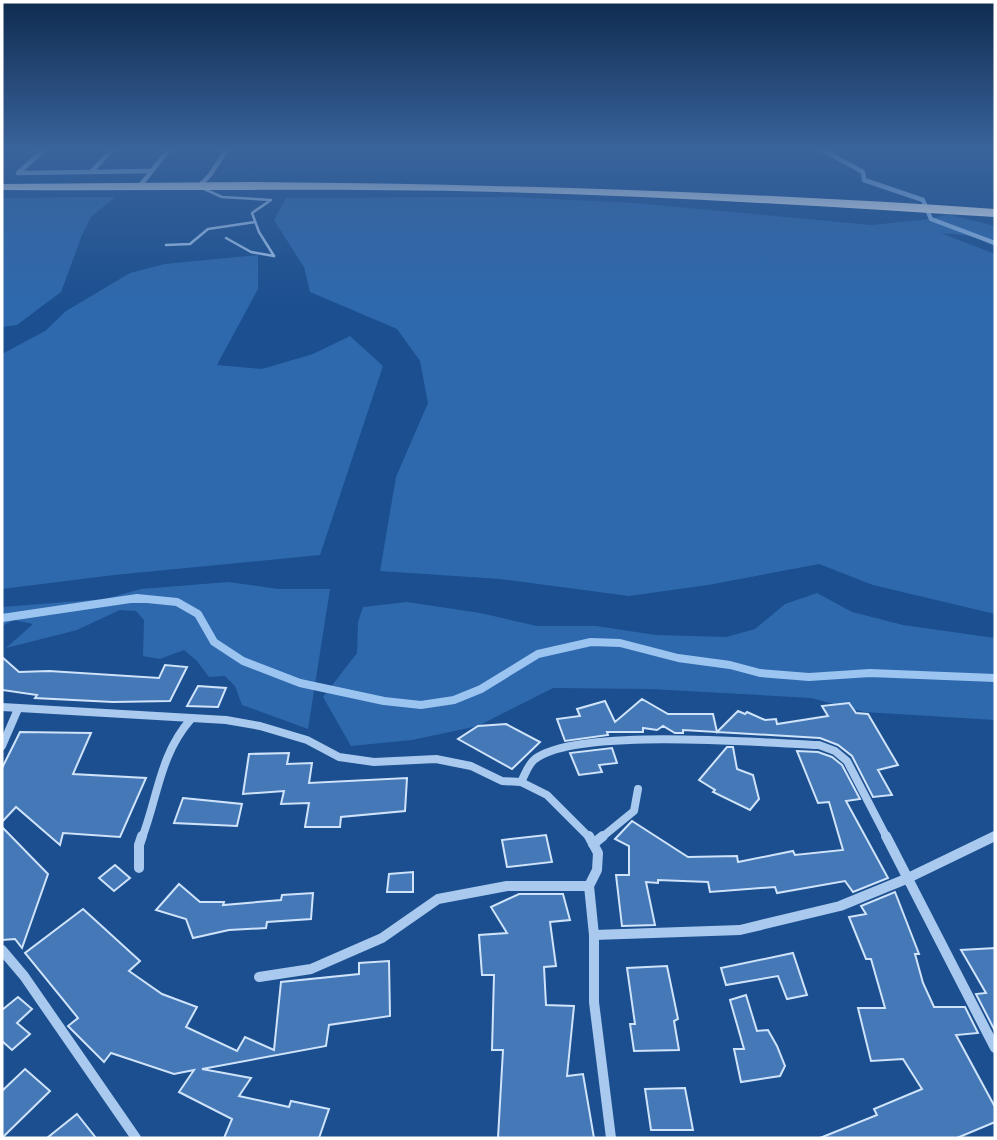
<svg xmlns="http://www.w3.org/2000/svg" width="997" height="1140" font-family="Rubik,sans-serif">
<rect width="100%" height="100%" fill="#1b4f8f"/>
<g fill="#2e69ad">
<polygon points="115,197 91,217 82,235 61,292 17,325 2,327 2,198"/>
<polygon points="509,197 635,203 871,225 931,219 947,214 995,226 995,247 975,236 941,233 995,254 995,614 873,585 819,564 708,585 629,596 500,579 380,571 396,477 428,403 420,361 397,329 310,292 304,267 274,220 286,198"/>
<polygon points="258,255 258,289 217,365 262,369 313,354 350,336 383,366 320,555 114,575 2,589 2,354 45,331 66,311 130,273 165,264"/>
<polygon points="228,582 279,589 330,589 308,729 242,705 235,686 225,676 209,677 197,661 184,650 160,659 143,656 144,620 136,611 120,610 77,630 6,648 33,624 14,620 2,626 2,607 105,599 141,589"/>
<polygon points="817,593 852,612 903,625 995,638 995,720 864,712 811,698 651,689 553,688 478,726 412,740 351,746 323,697 357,653 358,622 363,607 407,602 480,613 537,626 596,626 656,635 726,637 755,629 785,604"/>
</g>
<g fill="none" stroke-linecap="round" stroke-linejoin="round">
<polyline stroke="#9cc4f0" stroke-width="4.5" points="821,149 863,172 864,180 923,200 931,219 995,243"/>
<polyline stroke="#9cc4f0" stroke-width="6" points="126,600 154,600"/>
<polyline stroke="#9cc4f0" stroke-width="8" points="2,618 137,598 177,602 198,614 214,642 243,661 300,683 384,701 421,705 454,700 481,689 538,654 591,642 620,643 678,658 730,665 760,673 809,677 870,673 995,678"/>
</g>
<g fill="#4478b7" stroke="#cfe3fa" stroke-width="2">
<polygon points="2,657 19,672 49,671 159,678 165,665 187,667 170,701 113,702 35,698 37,695 2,690"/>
<polygon points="198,686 226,688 218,707 187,706"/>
<polygon points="642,699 668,714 713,714 717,732 738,711 745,714 747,712 765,720 776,719 777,724 828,716 822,706 849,703 856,713 868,714 898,765 878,770 892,795 873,797 852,756 838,745 820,738 683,730 683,733 675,733 663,726 657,730 643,728 643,732 607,732 608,735 565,741 557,719 580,716 577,709 605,701 615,722"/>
<polygon points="506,724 540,742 512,769 458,739 478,726"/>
<polygon points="20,732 91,733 73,774 146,778 120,837 63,833 60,845 16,807 2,822 2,768"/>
<polygon points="727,747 733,747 737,769 753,775 759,799 750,810 713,792 715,790 699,780"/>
<polygon points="612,748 617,763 599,765 602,772 579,775 570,753"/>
<polygon points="797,751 818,752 832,757 842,765 860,799 846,801 888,878 853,892 845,881 777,893 775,887 710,892 708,882 658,880 658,883 646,882 655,925 622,926 616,875 629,875 629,846 615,839 632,821 688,857 737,856 738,862 793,851 795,855 843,850 829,802 818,803"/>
<polygon points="289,753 287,764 312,763 309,783 407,778 405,811 341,817 340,827 305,827 309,803 281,804 284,791 243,794 249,754"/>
<polygon points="183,798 242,804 237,826 174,823"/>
<polygon points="2,827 48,874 22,948 15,939 2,940"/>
<polygon points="546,835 552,862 507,867 502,840"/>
<polygon points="115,865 130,878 114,891 99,878"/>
<polygon points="413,872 413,892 387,892 389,874"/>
<polygon points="179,884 200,902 224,902 223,905 281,900 282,895 313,893 311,919 267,922 266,928 229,930 193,938 186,919 156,910"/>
<polygon points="895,892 919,954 915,954 923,983 934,1007 965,1007 978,1033 956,1035 995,1107 995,1122 957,1138 820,1138 877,1115 874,1109 922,1089 903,1059 871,1061 858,1008 885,1008 871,959 866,959 849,917 866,914 861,906"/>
<polygon points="519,894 563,894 570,920 550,922 556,966 544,967 546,1005 574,1006 567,1076 583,1074 594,1138 498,1138 503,1050 492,1050 494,975 482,975 479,935 507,933 491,907"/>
<polygon points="83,909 140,961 129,971 162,994 197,1007 186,1027 237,1051 245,1037 274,1050 281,982 359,974 359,963 389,961 390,1016 329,1025 326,1046 202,1069 251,1078 239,1096 289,1107 291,1101 329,1109 319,1138 224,1138 232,1119 179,1092 194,1070 174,1074 111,1053 104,1062 68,1026 78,1018 25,953"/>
<polygon points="995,948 995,1031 976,994 986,993 961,950"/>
<polygon points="793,953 807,995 787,999 778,976 726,985 721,968"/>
<polygon points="667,966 678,1019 674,1021 679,1050 634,1051 630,1024 635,1024 627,968"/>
<polygon points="746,995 757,1031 768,1030 777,1046 785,1066 780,1076 741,1082 734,1049 744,1049 730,1000"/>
<polygon points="18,997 32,1009 17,1023 30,1034 12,1050 2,1041 2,1010"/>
<polygon points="25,1069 50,1091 2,1138 2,1091"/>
<polygon points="685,1088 693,1130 651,1130 645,1089"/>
<polygon points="77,1114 96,1138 47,1138"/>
</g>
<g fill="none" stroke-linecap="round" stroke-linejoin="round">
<g stroke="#a9c9ee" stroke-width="2.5">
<polyline points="202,188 222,197 271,200 252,213 259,232 274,256"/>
<polyline points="226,238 251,252 274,256"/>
<polyline points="166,245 190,244 208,229 255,222"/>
</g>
<g stroke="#a9c9ee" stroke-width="4.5">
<polyline points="45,149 18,173 151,171"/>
<polyline points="91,172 113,149"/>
<polyline points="140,186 169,149"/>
<polyline points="199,186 210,175 227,149"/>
</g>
<g stroke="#a9c9ee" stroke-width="8">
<polyline points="2,707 226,720 260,726 307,740 339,757 374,762 436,759 471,766 502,781 521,782 547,795 590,838"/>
<polyline points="2,746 18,709"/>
<path d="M 521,782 C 525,775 528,764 535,759 C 576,727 763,743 819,745 L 835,751 L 847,761 L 887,838"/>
<path d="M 142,838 C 158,796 160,754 191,719"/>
<polyline points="601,838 634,811 638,789"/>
<polyline points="991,838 995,836"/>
</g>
<g stroke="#a9c9ee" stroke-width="10">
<polyline points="589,836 598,853 597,870 589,886 594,935 594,1002 611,1138"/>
<polyline points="886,836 995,1048"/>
<polyline points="593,844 603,836"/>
<polyline points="139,868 139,845 142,836"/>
<polyline points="594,935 740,930 840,906 906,879 995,836"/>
<polyline points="2,950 24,976 136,1138"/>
<polyline points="259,977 311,969 382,938 438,899 507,886 589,886"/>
</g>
<path fill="#fff" fill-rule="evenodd" d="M 250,182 C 499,184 747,192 995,209 L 995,217 C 830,207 665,196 499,192 C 333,188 167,191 2,190 L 2,184 Z"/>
</g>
<linearGradient id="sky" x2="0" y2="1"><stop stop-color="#0f2b4f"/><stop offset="0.48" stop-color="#39639b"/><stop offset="1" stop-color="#39639b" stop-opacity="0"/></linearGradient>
<rect width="997" height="309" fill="url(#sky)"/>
<rect width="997" height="1140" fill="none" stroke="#ffffff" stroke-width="7"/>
</svg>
